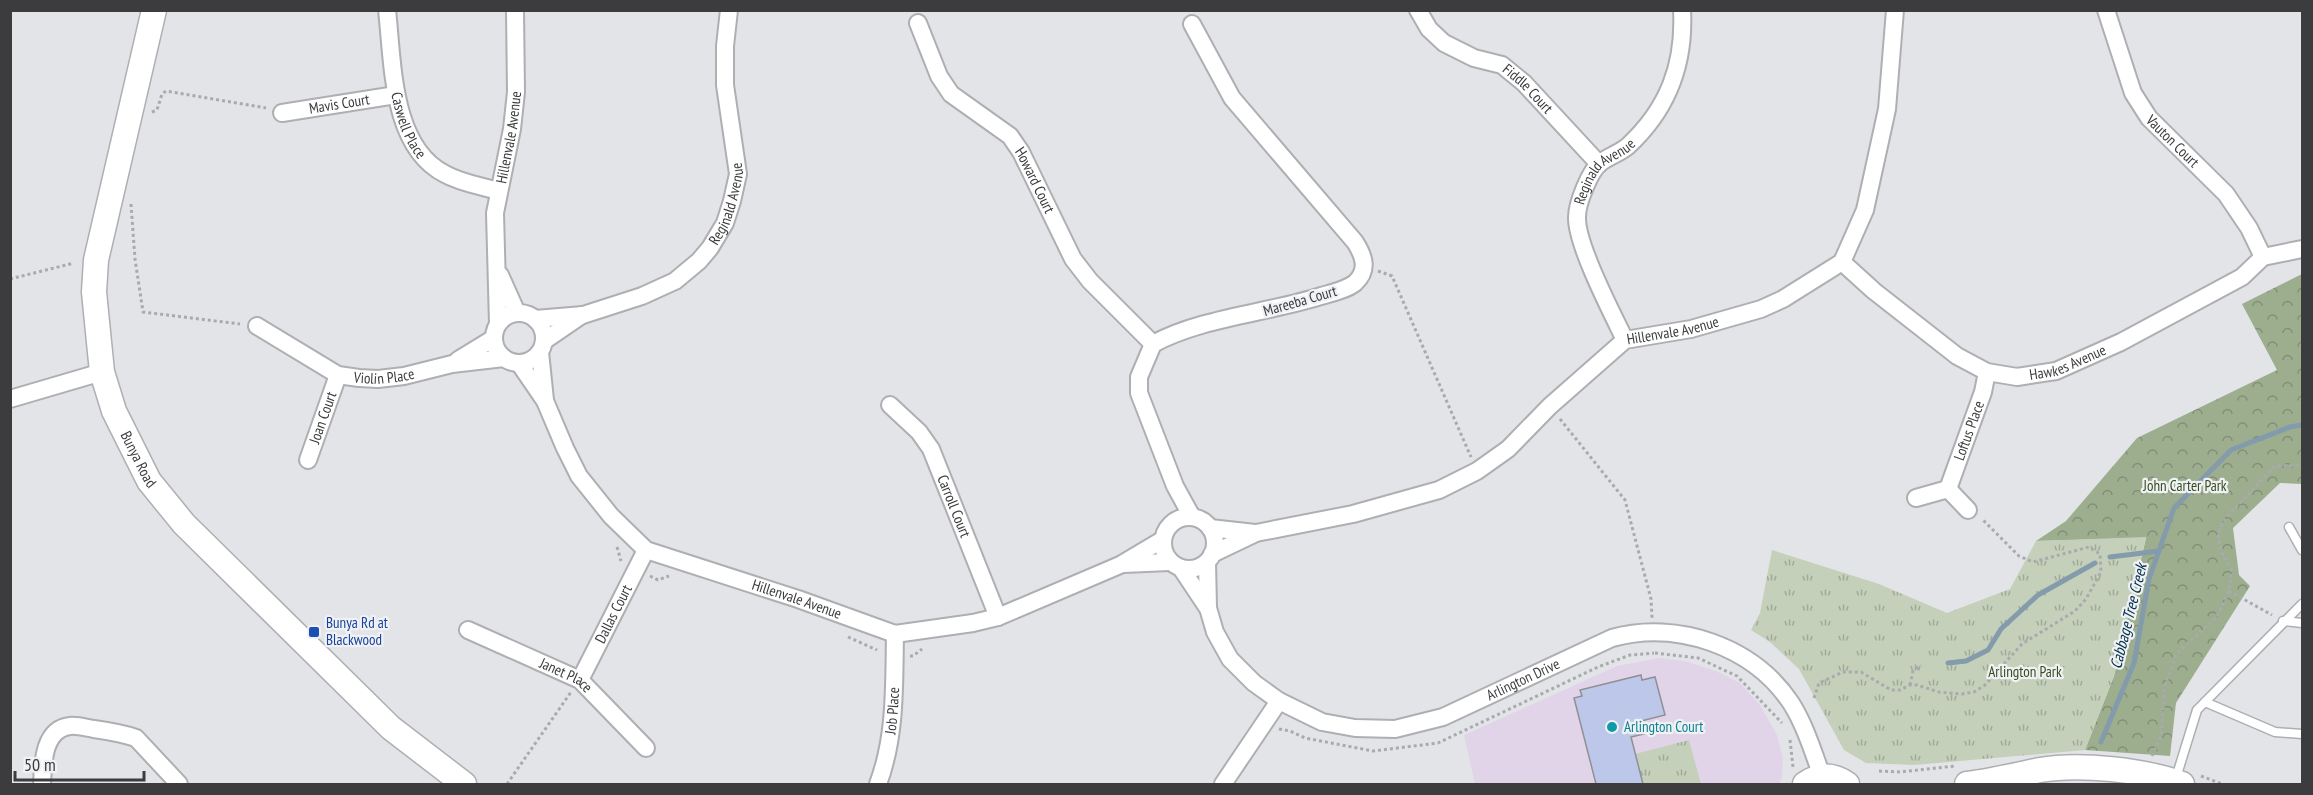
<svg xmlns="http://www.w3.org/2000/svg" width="2313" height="795" font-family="'PT Sans Narrow',sans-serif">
<defs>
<pattern id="forest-crowns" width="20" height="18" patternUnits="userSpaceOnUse" patternTransform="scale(1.5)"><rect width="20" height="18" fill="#9dae8f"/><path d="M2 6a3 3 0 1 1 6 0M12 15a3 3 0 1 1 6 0" fill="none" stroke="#818f76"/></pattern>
<pattern id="park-tufts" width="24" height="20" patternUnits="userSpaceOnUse" patternTransform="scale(1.5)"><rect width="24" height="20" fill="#c4d0ba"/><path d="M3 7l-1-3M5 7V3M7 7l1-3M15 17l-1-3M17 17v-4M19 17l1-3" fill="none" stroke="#a0aa99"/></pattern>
</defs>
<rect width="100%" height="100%" fill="#e2e4e8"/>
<polygon fill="#e2d4e8" points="1659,658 1685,661 1716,671 1740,683 1760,705 1777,735 1783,758 1782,777 1779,784 1475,784 1464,735 1617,666"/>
<polygon fill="url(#forest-crowns)" points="2302,274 2302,484 2280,483 2233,528 2239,575 2250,586 2176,703 2170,756 2085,750 2114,676 2146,538 2036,541 2066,521 2137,438 2277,370 2242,304"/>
<g fill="url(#park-tufts)">
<polygon points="2146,537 2114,676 2085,750 1914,765 1866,763 1844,750 1799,669 1770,642 1751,630 1760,613 1772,550 1879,584 1947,613 2010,589 2036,541"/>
<polygon points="1689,740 1701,784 1643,784 1635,754"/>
</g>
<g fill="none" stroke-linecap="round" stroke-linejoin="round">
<g stroke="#839bab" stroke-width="5">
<polyline points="2110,557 2159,551"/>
<polyline points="1948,663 1966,661 1988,650 2001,629 2038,595 2095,563"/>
<polyline points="2101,742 2134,663 2149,579 2174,508 2231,450 2290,427 2302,425"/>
</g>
</g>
<polygon fill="#bcc7e9" stroke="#8f9094" stroke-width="1.5" points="1641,675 1642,680 1655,677 1665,715 1641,721 1644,734 1631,737 1643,784 1596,784 1574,698 1582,696 1580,690"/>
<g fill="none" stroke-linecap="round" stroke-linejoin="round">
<defs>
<g id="lane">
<polyline points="2289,527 2302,550"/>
<polyline points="2283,621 2302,623"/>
<polyline points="2205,702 2275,732 2302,734"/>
<polyline points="2175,781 2197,710 2302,604"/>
</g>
<g id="street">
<path id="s1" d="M 387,10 C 393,62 391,147 445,174 C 461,183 481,186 498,191"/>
<path id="s2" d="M 1418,10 L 1429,29 L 1444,43 L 1474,58 L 1502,65 L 1524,83 L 1599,164"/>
<path id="s3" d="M 2106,10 L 2133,93 L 2149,118 L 2226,194 L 2249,228 L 2263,257"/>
<path id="s4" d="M 918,23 L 939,76 L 951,94 L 1010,136 L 1021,152 L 1073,259 L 1090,281 L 1153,344"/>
<path d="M 1192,24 L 1232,98 L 1355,242 C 1364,256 1369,270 1355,283 C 1346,290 1332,293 1321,296 C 1268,313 1200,318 1153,344 L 1139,377 L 1139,393 L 1175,486 L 1192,517"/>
<path id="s5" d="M 282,113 L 396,95"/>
<path id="s6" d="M 1842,262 L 1874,291 L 1957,356 L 1987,372 L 2017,377 L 2056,371 L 2121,342 L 2242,277 L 2263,257 L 2302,249"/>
<polyline points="500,275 517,313"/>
<circle cx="519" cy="338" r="25"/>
<path id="s7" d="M 535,319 L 583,315 L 642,296 L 675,281 L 699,261 L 710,248 L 725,223 L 732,201 L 738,174 L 725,85 L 725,46 L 729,10"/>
<path id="s8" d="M 498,324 L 495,213 L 512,129 L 516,92 L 515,10"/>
<path id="s9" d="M 257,326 L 338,375 L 359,378 L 378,379 L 404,376 L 452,364 L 504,358"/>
<path id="s10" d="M 1625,340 C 1612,313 1576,244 1577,217 C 1577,203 1590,171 1600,163 C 1609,156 1620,153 1628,146 C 1668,109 1685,65 1682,10"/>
<polyline points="544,341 582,315"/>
<polyline points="540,352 545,400"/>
<polyline points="458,360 494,338"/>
<path id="s11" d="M 519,363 L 545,401 L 565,448 L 579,476 L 611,516 L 646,550 L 798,599 L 895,634 L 973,623 L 998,617 L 1120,565 L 1162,540"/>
<polyline points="10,399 102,372"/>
<path id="s12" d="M 890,405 L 919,432 L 931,449 L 998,617"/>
<path id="s13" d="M 308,460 L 338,375"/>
<path id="s14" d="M 1948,489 L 1983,392 L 1987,372"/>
<polyline points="1916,498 1948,489 1968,510"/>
<circle cx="1189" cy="543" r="26"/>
<polyline points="1210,528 1255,533"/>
<path id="s15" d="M 1212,554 L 1256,533 L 1353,514 L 1439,490 L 1477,471 L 1508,449 L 1550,406 L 1625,340 L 1691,329 L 1761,309 L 1783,299 L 1842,262 L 1865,210 L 1887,109 L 1895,10"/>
<path id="s16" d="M 1207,562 L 1208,608 L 1215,632 L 1230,659 L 1254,683 L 1279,701 L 1322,722 L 1355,728 L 1395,729 L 1443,717 L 1612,638 C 1677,620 1753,646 1791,703 C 1805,725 1813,752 1822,776"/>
<polyline points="1124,564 1169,562"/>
<polyline points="1181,568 1207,607"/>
<path id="s17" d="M 468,630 L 580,680 L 646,748"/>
<path id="s18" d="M 580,680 L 646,550"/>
<path d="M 42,784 C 43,764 43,729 70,726 C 77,725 87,728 94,729 C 108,731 122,733 136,738 L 179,784"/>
<path id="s19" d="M 878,784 C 896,736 894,686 895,634"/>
<polyline points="1223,784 1279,701"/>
</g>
<g id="secondary">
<path id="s20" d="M 154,10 L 96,260 L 94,292 L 102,372 L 114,411 L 149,481 L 184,524 L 391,728 L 464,784"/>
<path d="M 1805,784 C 1819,774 1833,774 1847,784"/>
<path d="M 1967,784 C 1992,781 2016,775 2040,770 C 2080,763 2144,770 2182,784"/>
</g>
</defs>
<use href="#lane" stroke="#aeafb3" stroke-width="11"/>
<use href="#street" stroke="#aeafb3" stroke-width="20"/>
<use href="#secondary" stroke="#aeafb3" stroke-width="27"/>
<g stroke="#a9aaad" stroke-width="3" stroke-dasharray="3 3" stroke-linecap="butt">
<polyline points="152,112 157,110 162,94 166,91 266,108"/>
<polyline points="131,204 135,259 143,312 240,324"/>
<polyline points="1378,271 1392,276 1471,457"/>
<polyline points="10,279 74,263"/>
<polyline points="1560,419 1625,500 1651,599 1652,618"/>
<polyline points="617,547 621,561"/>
<polyline points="650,576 658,580 669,576"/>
<polyline points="2229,591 2272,615"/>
<polyline points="848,637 877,650"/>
<polyline points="1655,653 1698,658 1737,676 1782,723"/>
<polyline points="910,656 913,656 922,649"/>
<polyline points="1910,685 1913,671 1921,665"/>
<polyline points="1814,698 1819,683 1843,672 1861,672 1891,690 1900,690 1910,685 1917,685 1939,692 1962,694 1974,692 1985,685 2022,644 2075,611 2086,599 2101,572 2100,554 2089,547 2033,562 2019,556 1982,519"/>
<polyline points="1279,729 1290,731 1305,738 1373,751 1438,743 1598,667 1630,655 1654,653"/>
<polyline points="1790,740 1793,767"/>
<polyline points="2152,756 2161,736 2165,684 2177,653 2216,618 2229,591 2232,571 2221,550 2218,535 2223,521 2275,466 2299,465 2302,467"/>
<polyline points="1879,771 1900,772 1955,766"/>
<polyline points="2201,776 2222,784"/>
<polyline points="507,784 571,692"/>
</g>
<use href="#lane" stroke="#fff" stroke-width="8"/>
<use href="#street" stroke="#fff" stroke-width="16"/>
<use href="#secondary" stroke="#fff" stroke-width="24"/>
</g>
<rect fill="#1a4fb4" stroke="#eff1f5" stroke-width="2" x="308" y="626" width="12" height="12" rx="3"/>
<circle fill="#0f9aa8" stroke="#eff1f5" stroke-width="2" cx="1612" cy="727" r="6"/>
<g text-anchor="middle" stroke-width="4.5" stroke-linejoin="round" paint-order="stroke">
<g font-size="15" fill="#3c3c3e" stroke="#eff1f5">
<text dy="5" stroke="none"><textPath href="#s2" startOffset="140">Fiddle Court</textPath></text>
<text dy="5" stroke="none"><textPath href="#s5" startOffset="58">Mavis Court</textPath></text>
<text dy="5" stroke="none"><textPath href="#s1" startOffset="118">Caswell Place</textPath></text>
<text dy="5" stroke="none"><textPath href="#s8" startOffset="188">Hillenvale Avenue</textPath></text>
<text dy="5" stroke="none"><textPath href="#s3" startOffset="150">Vauton Court</textPath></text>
<text dy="5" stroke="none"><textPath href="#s10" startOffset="189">Reginald Avenue</textPath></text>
<text dy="5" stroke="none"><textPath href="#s4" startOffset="202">Howard Court</textPath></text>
<text dy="5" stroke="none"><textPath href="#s7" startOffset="243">Reginald Avenue</textPath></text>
<text transform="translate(1300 301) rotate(-16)" y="5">Mareeba Court</text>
<text dy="5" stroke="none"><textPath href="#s15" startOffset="526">Hillenvale Avenue</textPath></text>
<text dy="5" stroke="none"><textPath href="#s6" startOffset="266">Hawkes Avenue</textPath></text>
<text dy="5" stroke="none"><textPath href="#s9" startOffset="141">Violin Place</textPath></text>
<text dy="5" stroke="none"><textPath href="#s13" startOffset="45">Joan Court</textPath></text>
<text dy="5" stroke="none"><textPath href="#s14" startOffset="62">Loftus Place</textPath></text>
<text dy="5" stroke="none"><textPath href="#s20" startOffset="464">Bunya Road</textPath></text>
<text dy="5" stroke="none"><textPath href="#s12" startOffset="122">Carroll Court</textPath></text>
<text dy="5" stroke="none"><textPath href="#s11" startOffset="387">Hillenvale Avenue</textPath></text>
<text dy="5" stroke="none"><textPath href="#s18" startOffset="74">Dallas Court</textPath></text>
<text dy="5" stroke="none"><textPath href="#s17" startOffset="108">Janet Place</textPath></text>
<text dy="5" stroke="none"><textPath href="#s16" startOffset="426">Arlington Drive</textPath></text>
<text dy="5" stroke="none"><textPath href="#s19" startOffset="75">Job Place</textPath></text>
</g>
<g font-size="15" fill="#364d1d" stroke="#eff1f5">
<text x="2185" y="491">John Carter Park</text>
<text x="2025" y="677">Arlington Park</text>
</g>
<g font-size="15" fill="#164399" stroke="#eff1f5" text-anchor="start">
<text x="326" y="628">Bunya Rd at<tspan x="326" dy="17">Blackwood</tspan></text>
</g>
<g font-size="15" fill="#0d838f" stroke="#eff1f5" text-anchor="start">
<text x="1624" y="732">Arlington Court</text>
</g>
<g font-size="16" font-style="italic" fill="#013047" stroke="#eff1f5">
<text transform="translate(2128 616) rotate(-76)" y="6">Cabbage Tree Creek</text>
</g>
</g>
<rect width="2313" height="795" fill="none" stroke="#3c3c3e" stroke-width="24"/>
<path d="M15 771v9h129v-9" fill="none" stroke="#3c3c3e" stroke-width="3"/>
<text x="24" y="771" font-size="18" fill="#3c3c3e" stroke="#eff1f5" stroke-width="4.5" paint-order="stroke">50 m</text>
</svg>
